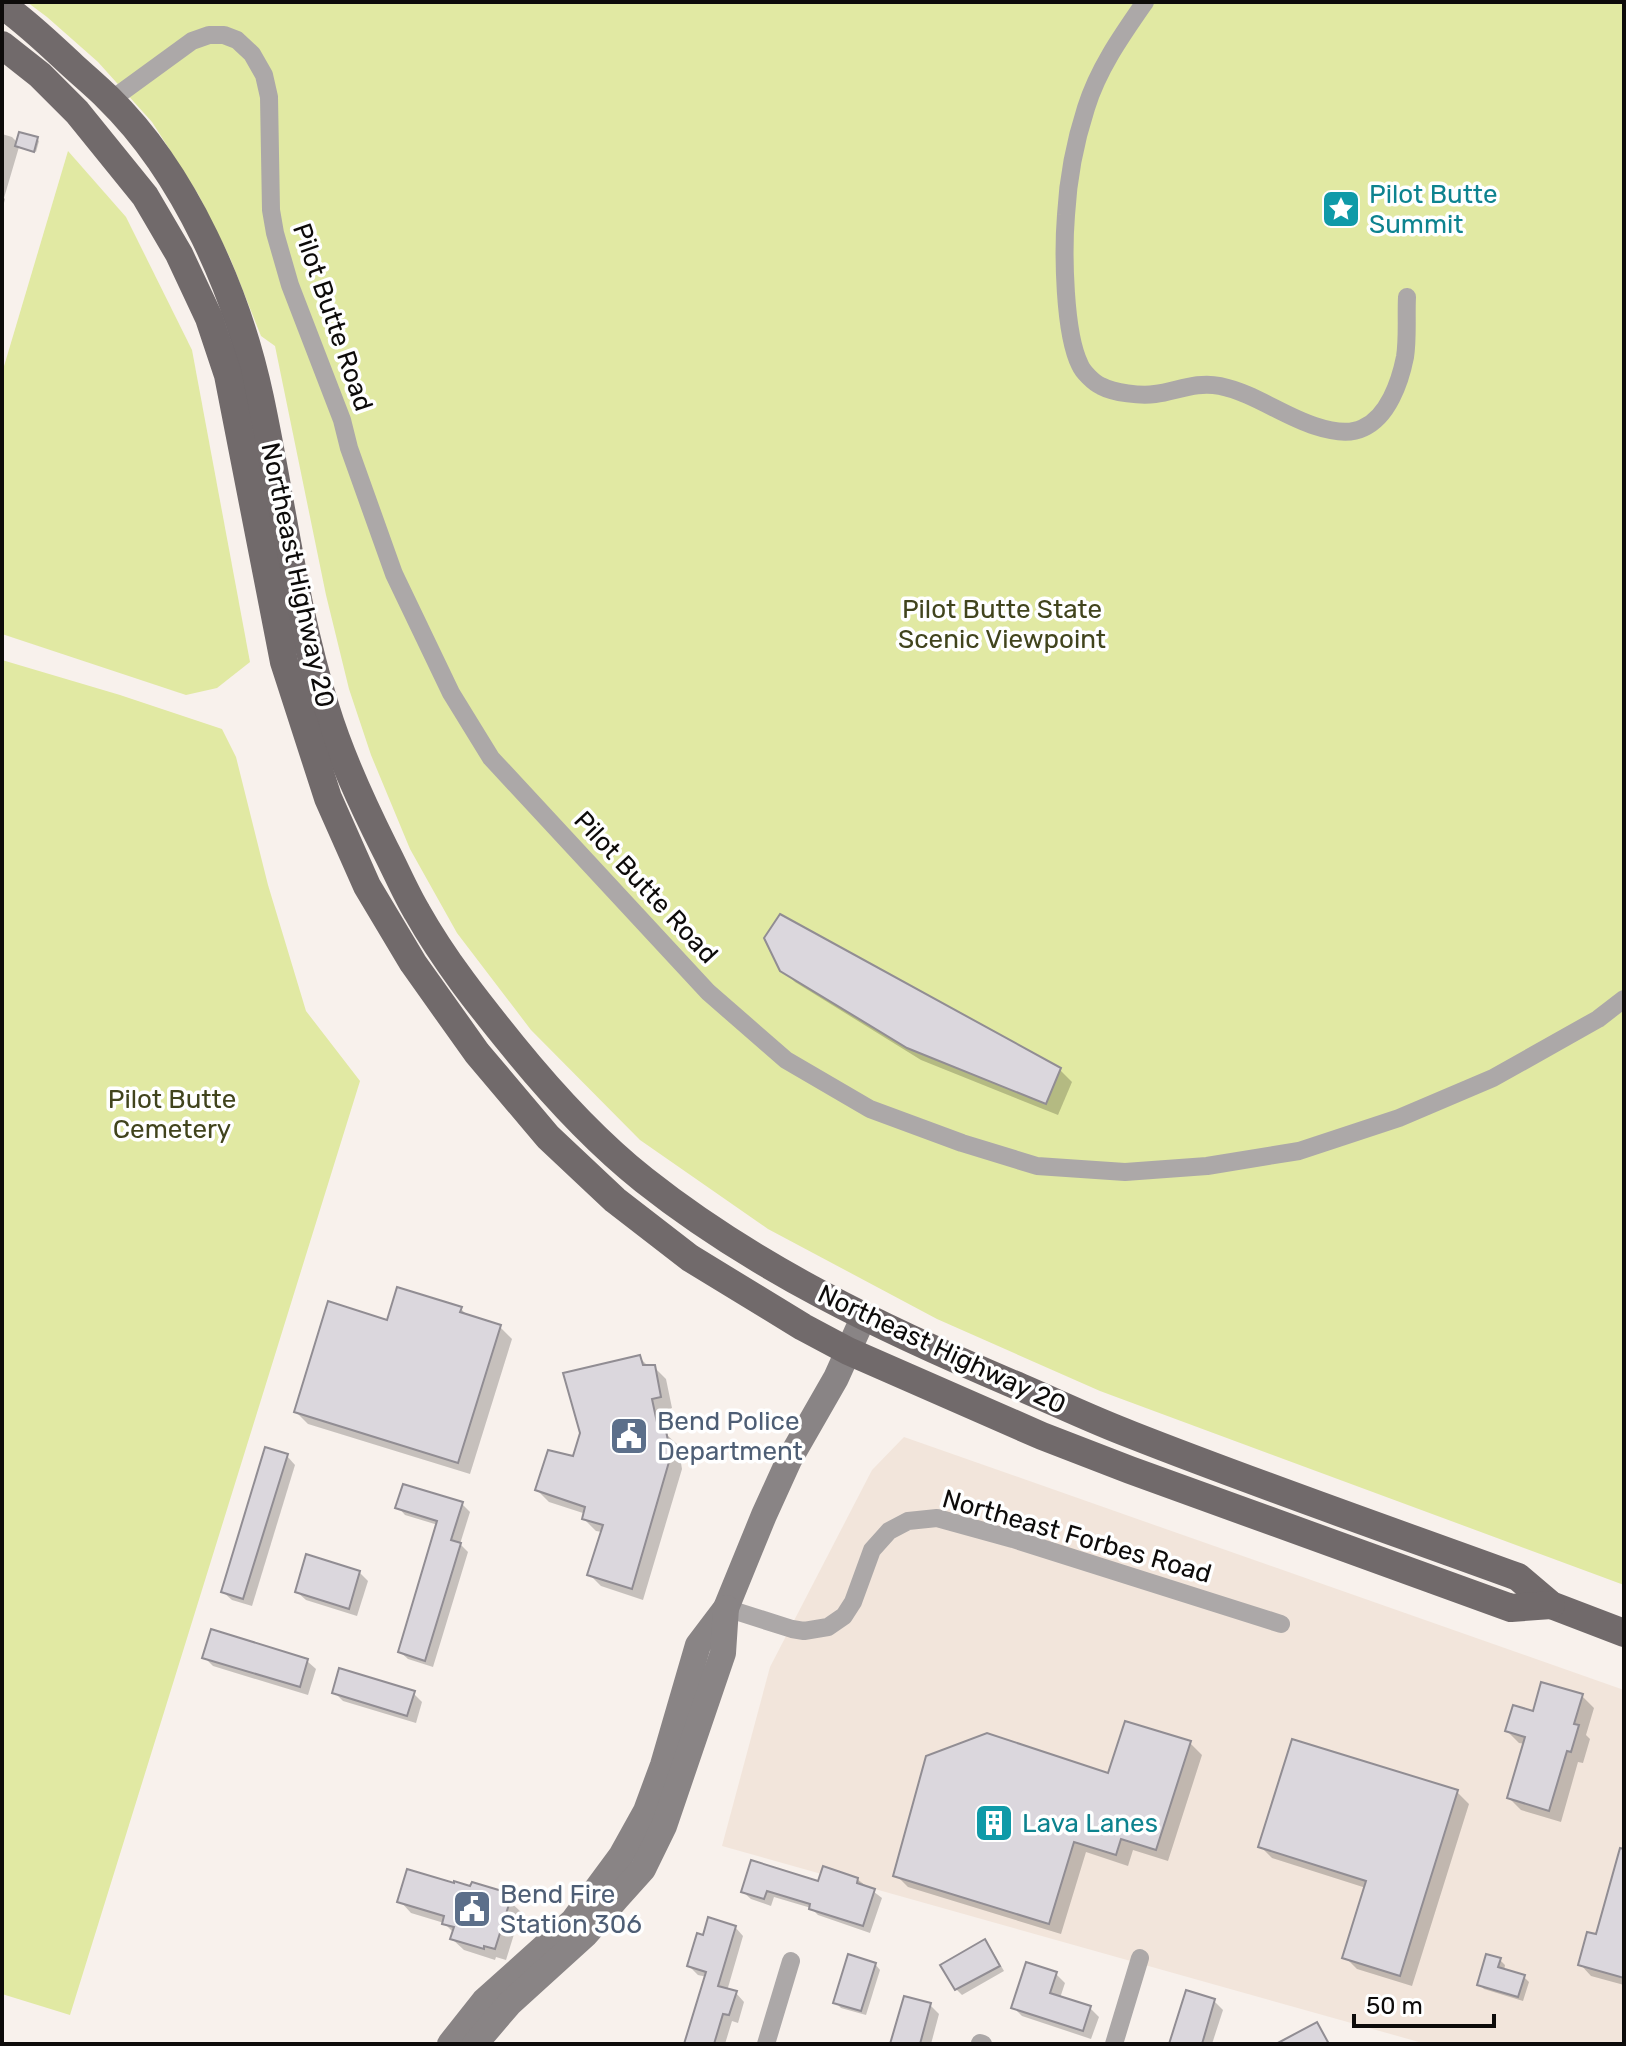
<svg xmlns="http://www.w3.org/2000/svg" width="1626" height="2046" font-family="Rubik,sans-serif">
<rect width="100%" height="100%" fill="#f8f1ec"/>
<polygon fill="#f2e5db" points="904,1437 1624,1690 1624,2044 1426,2044 722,1846 770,1667 872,1470"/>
<g fill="#e1e9a3">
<polygon points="27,2 1624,2 1624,1585 1100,1391 937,1319 768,1229 640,1140 531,1030 457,933 410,849 371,755 349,689 326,595 275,346 261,336 230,258 198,194 152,122 98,62 47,17"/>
<polygon points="68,151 126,217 192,350 250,662 217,688 186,695 2,634 2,373"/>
<polygon points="2,660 120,695 222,729 236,757 268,885 306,1011 360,1081 70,2015 2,1994"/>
</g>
<g fill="#0003">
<polygon points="2,134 12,137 18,143 37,139 39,141 36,152 19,147 4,198 5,199 2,211"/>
<polygon points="782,969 1060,1070 1072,1082 1058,1115 921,1060 795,982"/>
<polygon points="461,1309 469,1317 500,1327 512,1339 470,1474 308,1424 296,1412 388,1322"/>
<polygon points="639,1357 649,1367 654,1367 666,1379 672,1408 662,1411 668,1436 678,1445 682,1469 643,1600 601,1586 589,1574 602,1532 596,1531 584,1519 586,1514 549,1502 537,1490 575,1458"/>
<polygon points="287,1456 295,1465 252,1606 232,1600 223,1592"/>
<polygon points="462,1504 470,1512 460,1544 468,1552 433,1667 408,1659 400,1652 438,1525 405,1515 398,1507"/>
<polygon points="359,1572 368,1581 357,1616 306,1600 297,1592"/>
<polygon points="204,1657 307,1661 316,1669 308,1695 213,1666"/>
<polygon points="334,1692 413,1693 422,1702 416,1723 343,1701"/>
<polygon points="1582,1696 1594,1708 1586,1735 1590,1739 1583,1763 1578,1762 1561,1822 1521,1810 1509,1798 1525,1744 1519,1743 1507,1731 1534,1713"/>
<polygon points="1190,1743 1202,1755 1168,1861 1133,1850 1128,1866 1086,1852 1061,1934 908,1887 896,1875 1110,1776"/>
<polygon points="1457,1792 1469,1804 1412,1986 1357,1969 1345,1957 1366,1888 1272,1858 1260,1846"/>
<polygon points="1624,1840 1624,1985 1591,1976 1580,1964 1597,1937"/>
<polygon points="857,1879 882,1898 870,1933 818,1915 811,1908 774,1897 771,1906 751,1899 743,1892"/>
<polygon points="472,1888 501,1893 521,1912 506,1960 496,1957 495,1960 464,1950 452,1939 454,1933 444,1923 411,1913 400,1901"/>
<polygon points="735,1927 743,1936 727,1991 736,1993 744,2002 738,2023 732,2021 725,2044 686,2044 707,1977 698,1975 689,1966 704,1937"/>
<polygon points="985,1942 990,1947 1004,1971 962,1995 956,1989"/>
<polygon points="1500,1960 1505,1965 1504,1971 1524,1977 1529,1982 1523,2001 1484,1989 1479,1984"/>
<polygon points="875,1964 880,1970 866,2015 841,2008 835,2002"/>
<polygon points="1056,1974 1065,1983 1060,1998 1090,2008 1099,2017 1091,2039 1022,2016 1013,2007"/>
<polygon points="1214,2001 1223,2010 1212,2044 1172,2044"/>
<polygon points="930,2005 939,2014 931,2044 892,2044"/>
</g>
<g fill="#dbd7dd" stroke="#918d93" stroke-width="2">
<polygon points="19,132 38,137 34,152 15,146"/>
<polygon points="780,914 1061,1068 1046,1104 907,1048 780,971 764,938"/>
<polygon points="397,1287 462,1307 460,1312 501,1325 458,1463 294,1412 328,1301 387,1320"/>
<polygon points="640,1355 643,1365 655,1365 661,1397 652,1399 659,1432 666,1431 671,1455 632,1589 587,1575 603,1525 582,1519 585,1507 535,1490 548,1450 573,1456 580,1433 563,1373"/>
<polygon points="265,1447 288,1454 243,1599 221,1592"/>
<polygon points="403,1484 463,1502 451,1540 461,1543 425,1661 398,1652 437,1521 395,1508"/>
<polygon points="306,1554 360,1571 349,1609 295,1592"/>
<polygon points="211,1629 308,1659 300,1687 202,1658"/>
<polygon points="339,1668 415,1691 407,1716 332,1693"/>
<polygon points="1541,1682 1583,1694 1574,1724 1579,1725 1571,1752 1567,1751 1549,1811 1507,1798 1525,1737 1505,1731 1513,1705 1533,1711"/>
<polygon points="1125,1721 1191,1741 1156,1850 1121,1839 1116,1855 1074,1842 1049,1924 893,1876 926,1756 987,1733 1108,1773"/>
<polygon points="1292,1739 1458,1790 1400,1976 1342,1958 1366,1881 1258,1847"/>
<polygon points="1620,1848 1624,1849 1624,1978 1578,1965 1587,1932 1596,1934"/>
<polygon points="751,1860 818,1881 823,1866 858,1878 857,1883 875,1889 863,1926 809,1909 810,1904 767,1891 764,1899 741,1892"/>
<polygon points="407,1869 454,1883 454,1881 470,1886 472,1882 502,1891 501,1895 511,1898 495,1949 484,1946 484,1949 450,1939 454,1927 442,1924 444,1916 397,1902"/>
<polygon points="708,1917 736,1926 718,1986 737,1991 729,2015 723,2014 714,2044 684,2044 706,1972 687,1966 697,1933 703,1935"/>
<polygon points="985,1939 1000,1966 955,1990 940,1965"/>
<polygon points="848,1954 876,1963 861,2011 833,2003"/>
<polygon points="1486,1954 1501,1958 1498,1967 1525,1975 1518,1997 1477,1985"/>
<polygon points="1026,1962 1057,1972 1050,1993 1091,2006 1083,2031 1011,2008"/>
<polygon points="1186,1990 1215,1999 1202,2044 1169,2044"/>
<polygon points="904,1996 931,2003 920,2044 890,2044"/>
<polygon points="1317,2022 1329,2044 1276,2044"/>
</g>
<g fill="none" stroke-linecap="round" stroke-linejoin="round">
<g stroke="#aca8a8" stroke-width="18">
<path d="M 1145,2 C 1122,35 1098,69 1086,108 C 1075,142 1068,179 1066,215 C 1063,252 1064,333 1080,365 C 1083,372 1094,383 1101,386 C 1114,393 1141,396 1155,394 C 1177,391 1197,381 1220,386 C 1254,393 1283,416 1315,426 C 1330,431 1349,435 1363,428 C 1388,417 1400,382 1405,357 C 1408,338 1406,316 1407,297"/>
<polyline points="111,100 192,41 209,35 224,35 237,40 252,54 264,75 269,97 271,210 275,233 290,285 342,420 349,448 394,574 451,693 491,758 708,992 786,1060 870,1109 962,1143 1037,1166 1125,1172 1207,1166 1299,1151 1399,1118 1493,1078 1598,1019 1624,999"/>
<polyline points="726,1608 792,1629 804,1631 828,1627 844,1616 853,1602 872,1550 889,1531 908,1521 937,1518 1013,1539 1281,1624"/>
<polyline points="980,2043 983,2044"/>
<polyline points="766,2044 791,1961"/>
<polyline points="1114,2044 1140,1958"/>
</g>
<g stroke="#898485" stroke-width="26">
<polyline points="450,2044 484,2001 573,1921 621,1856 646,1811 663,1765 698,1645 726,1608 764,1515 789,1460 836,1378 863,1318"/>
<polyline points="475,2044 510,2003 586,1934 617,1898 643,1869 664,1826 723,1653 726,1608"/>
</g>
<g stroke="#716a6b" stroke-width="28">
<path d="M 2,5 C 28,23 50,45 73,66 C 85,77 97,87 108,98 C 185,173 238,294 260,398 C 282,501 294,608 326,709 C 341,758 362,803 385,849 C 396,870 405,892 417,912 C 444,960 478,1003 513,1046 C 552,1094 595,1141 644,1180 C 755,1268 883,1329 1013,1384 C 1053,1401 1092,1420 1132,1435 C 1259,1485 1389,1530 1518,1577 L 1551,1605 L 1624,1633"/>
<polyline points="2,45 40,75 77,112 145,196 179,254 209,318 228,375 284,662 328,798 367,886 413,963 477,1053 548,1137 615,1200 690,1258 803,1327 848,1351 1042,1436 1130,1470 1511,1608 1551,1605"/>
</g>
</g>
<defs>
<symbol id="sight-square" viewBox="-11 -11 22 22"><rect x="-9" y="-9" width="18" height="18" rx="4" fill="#0f9aa8" stroke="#fff"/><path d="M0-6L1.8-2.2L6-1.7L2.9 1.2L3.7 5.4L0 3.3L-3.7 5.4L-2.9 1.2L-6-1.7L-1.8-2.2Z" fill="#fff"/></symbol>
<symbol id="civic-square" viewBox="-11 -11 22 22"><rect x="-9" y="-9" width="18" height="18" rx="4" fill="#5c6f8a" stroke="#fff"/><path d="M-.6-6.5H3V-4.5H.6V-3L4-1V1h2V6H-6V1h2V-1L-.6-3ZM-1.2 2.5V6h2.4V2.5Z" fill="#fff"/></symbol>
<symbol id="building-square" viewBox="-11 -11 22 22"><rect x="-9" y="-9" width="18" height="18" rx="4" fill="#0f9aa8" stroke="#fff"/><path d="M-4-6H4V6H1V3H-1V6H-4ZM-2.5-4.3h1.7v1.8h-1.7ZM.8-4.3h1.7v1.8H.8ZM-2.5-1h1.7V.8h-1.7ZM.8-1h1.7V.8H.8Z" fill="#fff"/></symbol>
</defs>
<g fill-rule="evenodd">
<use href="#sight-square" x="1319" y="187" width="44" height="44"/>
<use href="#civic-square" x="607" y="1414" width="44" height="44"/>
<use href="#building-square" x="972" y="1801" width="44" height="44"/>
<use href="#civic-square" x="450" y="1887" width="44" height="44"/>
</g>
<g text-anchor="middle" stroke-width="7" stroke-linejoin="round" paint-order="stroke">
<g font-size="26" fill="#0d838f" stroke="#fff" text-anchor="start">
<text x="1369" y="203">Pilot Butte<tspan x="1369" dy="30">Summit</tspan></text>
<text x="1022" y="1832">Lava Lanes</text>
</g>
<g font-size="26" fill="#0d0b0a" stroke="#fff">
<text transform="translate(333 317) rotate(71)" y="9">Pilot Butte Road</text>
<text transform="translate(298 575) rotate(78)" y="9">Northeast Highway 20</text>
<text transform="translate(646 887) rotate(47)" y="9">Pilot Butte Road</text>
<text transform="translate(942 1349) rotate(25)" y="9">Northeast Highway 20</text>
<text transform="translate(1077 1536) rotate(16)" y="9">Northeast Forbes Road</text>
</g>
<g font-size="26" fill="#41441d" stroke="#fff">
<text x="1002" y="618">Pilot Butte State<tspan x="1002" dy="30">Scenic Viewpoint</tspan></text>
<text x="172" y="1108">Pilot Butte<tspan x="172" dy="30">Cemetery</tspan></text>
</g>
<g font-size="26" fill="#4e5e75" stroke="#fff" text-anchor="start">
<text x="657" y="1430">Bend Police<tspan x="657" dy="30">Department</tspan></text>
<text x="500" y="1903">Bend Fire<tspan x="500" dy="30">Station 306</tspan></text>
</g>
</g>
<rect width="1626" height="2046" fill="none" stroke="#0d0b0a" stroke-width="8"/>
<path d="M1354 2014v12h140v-12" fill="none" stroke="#0d0b0a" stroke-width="4"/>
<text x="1366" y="2014" font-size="24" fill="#0d0b0a" stroke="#ffffff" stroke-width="6" paint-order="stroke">50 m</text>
</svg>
